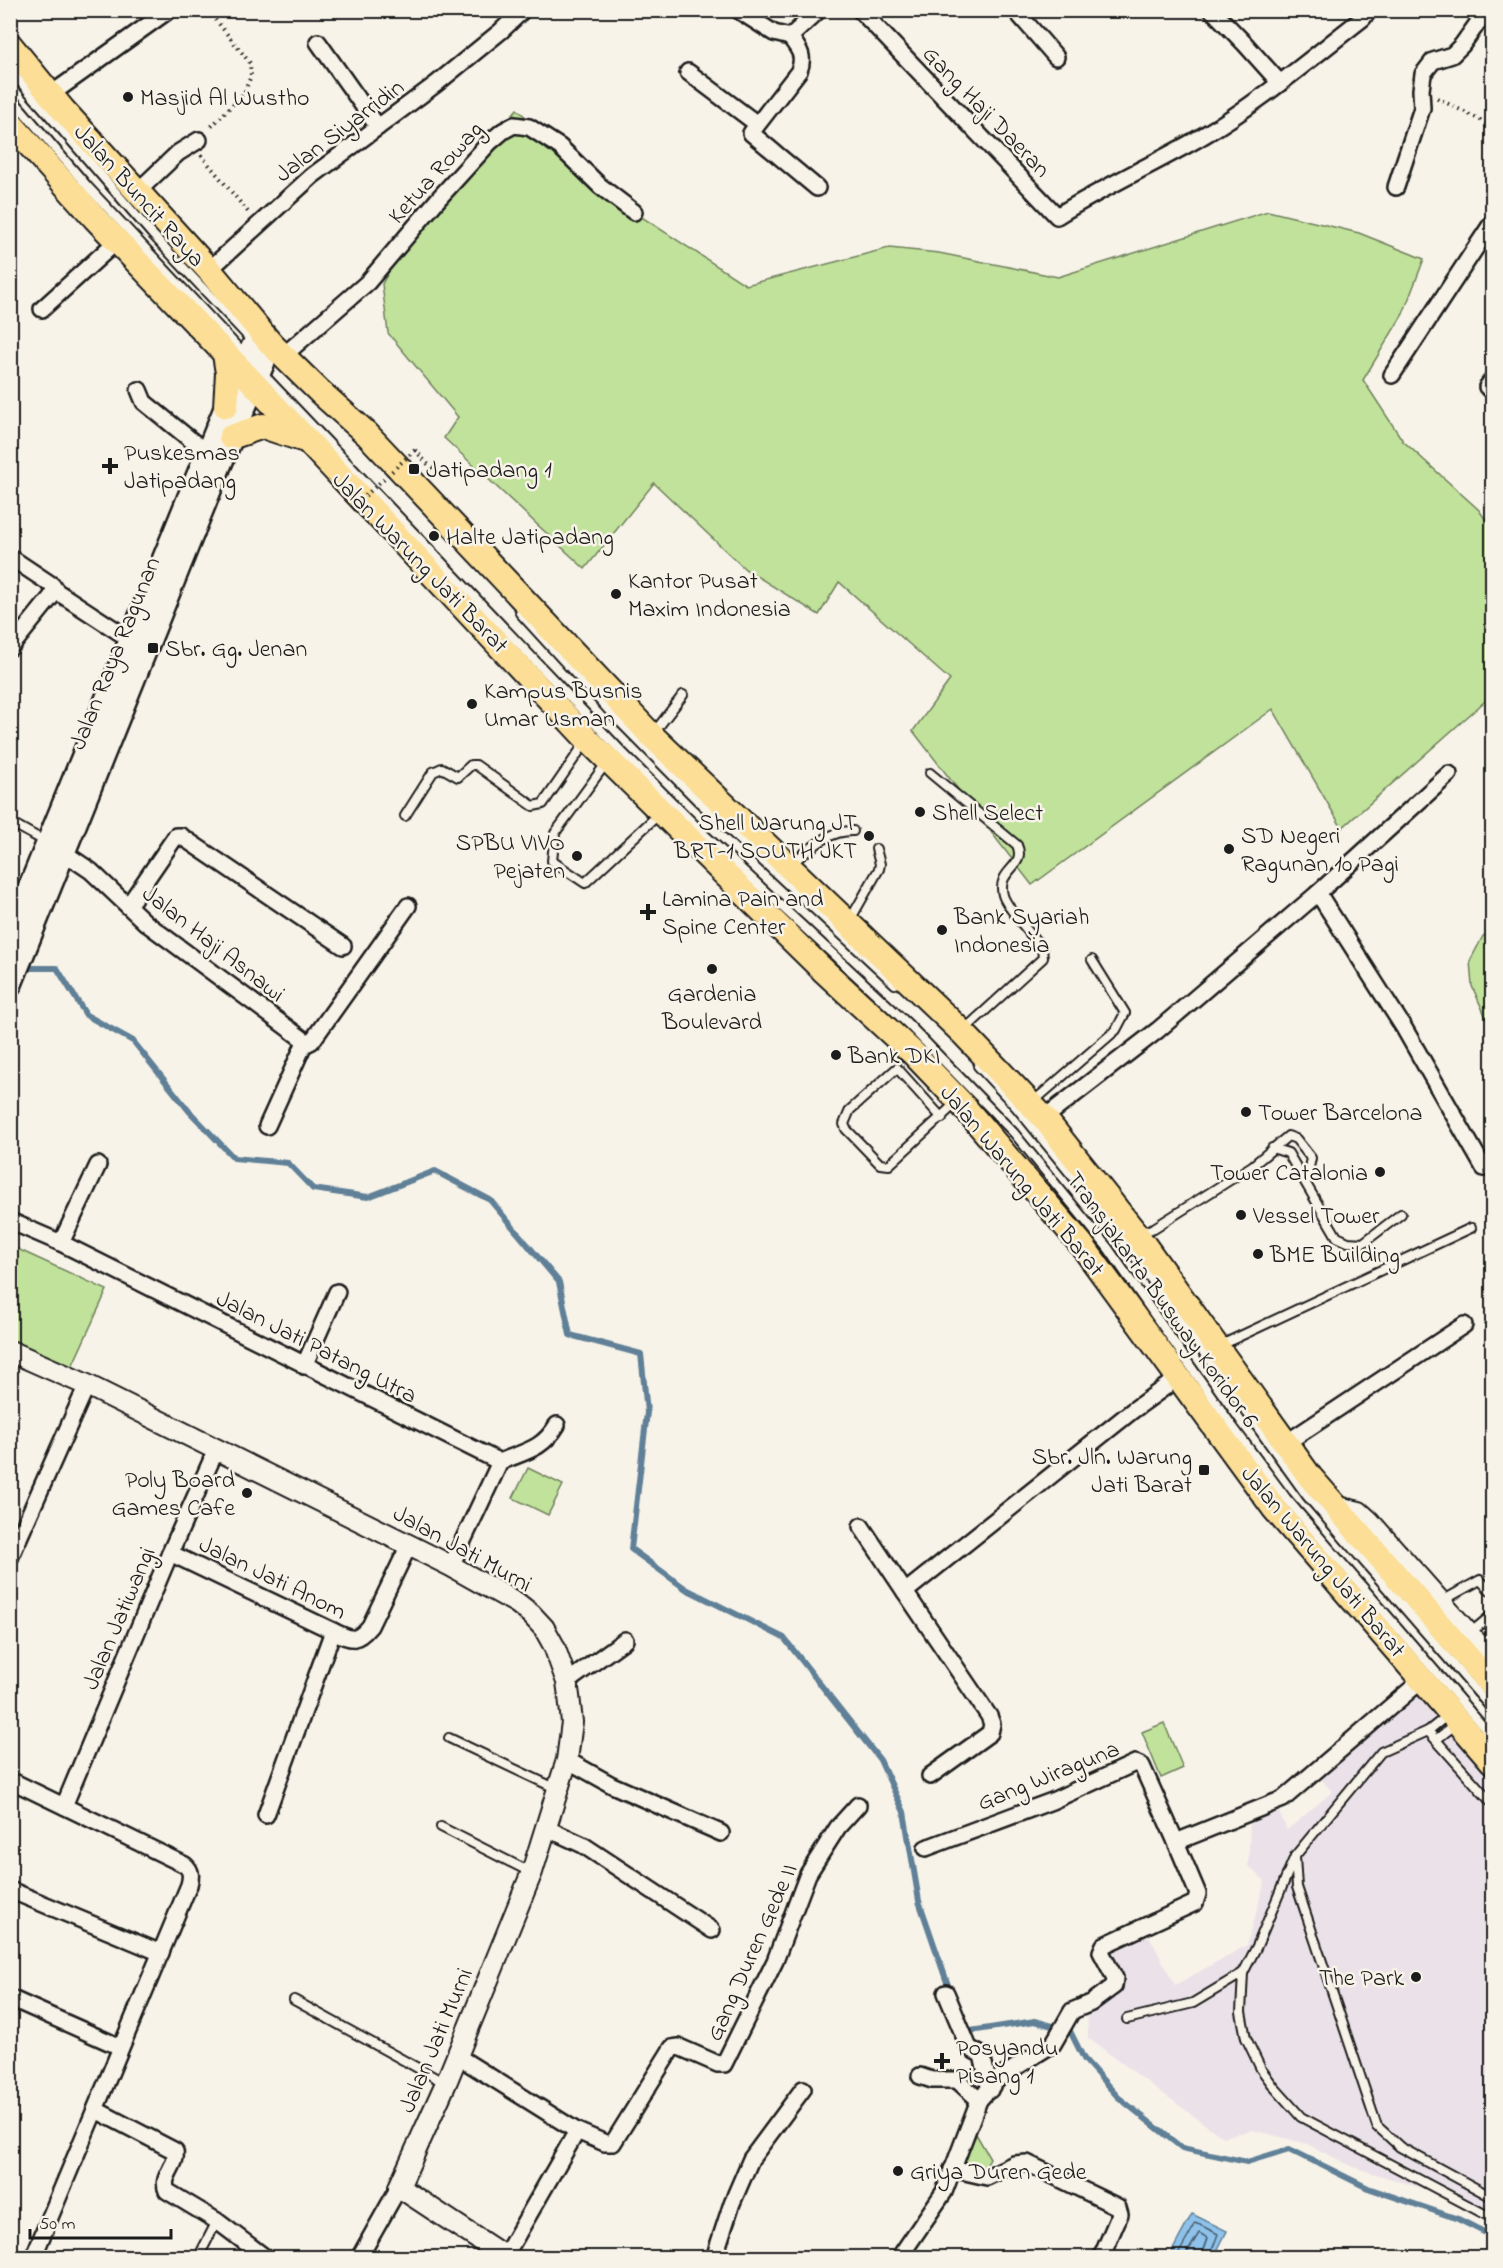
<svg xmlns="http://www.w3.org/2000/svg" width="1503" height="2268" font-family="'Indie Flower',sans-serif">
<rect width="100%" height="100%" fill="#f7f3e8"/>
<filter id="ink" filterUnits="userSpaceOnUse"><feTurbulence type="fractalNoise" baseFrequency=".0167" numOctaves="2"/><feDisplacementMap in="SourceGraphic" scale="12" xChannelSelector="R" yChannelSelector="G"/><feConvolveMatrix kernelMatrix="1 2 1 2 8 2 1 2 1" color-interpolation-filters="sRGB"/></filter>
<g filter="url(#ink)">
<polygon fill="#ebe2e9" points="1417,1694 1492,1779 1492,2223 1437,2193 1353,2167 1307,2144 1253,2130 1222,2137 1088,2038 1087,2010 1114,1992 1105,1950 1146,1930 1175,1985 1247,1945 1265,1881 1248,1866 1250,1823 1277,1807 1287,1830 1332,1792 1321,1779"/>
<g fill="#c1e29b" stroke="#6e7f5c" stroke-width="1.5">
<polygon points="517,109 614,199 746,285 889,248 939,253 1058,277 1268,211 1359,233 1424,259 1403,314 1363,380 1403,441 1479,510 1492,529 1492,695 1342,828 1273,709 1032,885 913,731 950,680 839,582 819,615 745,569 654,483 585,569 444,438 458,417 388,333 382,284 410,233"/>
<polygon points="1492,931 1492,1031 1472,986 1470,961 1483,936"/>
<polygon points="11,1246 107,1290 69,1373 11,1346"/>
<polygon points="528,1468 563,1485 548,1515 513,1498"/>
<polygon points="1164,1723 1183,1768 1161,1778 1142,1732"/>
<polygon points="976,2134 990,2158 981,2174 962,2168"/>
</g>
<polygon fill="#8ec2eb" stroke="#608098" stroke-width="1.5" points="1192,2214 1227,2231 1214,2257 1169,2257"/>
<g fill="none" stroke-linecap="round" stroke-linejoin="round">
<g stroke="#4a5e6f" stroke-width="1.5">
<polyline points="1176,2258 1196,2223 1218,2234 1209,2258"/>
<polyline points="1184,2258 1199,2233 1208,2238 1201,2258"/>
</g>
<g stroke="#608098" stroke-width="6">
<polyline points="22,968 57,968 86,1015 133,1041 189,1111 234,1158 288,1163 313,1189 368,1197 435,1171 490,1200 559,1282 570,1335 641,1354 647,1412 631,1549 686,1589 784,1638 880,1760 904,1812 919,1901 951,1994"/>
<polyline points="964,2032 1035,2021 1070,2031 1084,2059 1118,2097 1182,2148 1247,2162 1289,2149 1368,2188 1458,2219 1492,2236"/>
</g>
<defs>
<g id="service">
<polyline points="10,70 152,234 253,342"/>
<polyline points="10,96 88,187 246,356"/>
<polyline points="262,373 622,752 707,837 908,1024 1014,1133 1108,1248 1233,1427 1286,1498 1492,1737"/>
<polyline points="520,613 613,715 697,800 895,984"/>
<polyline points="653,734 683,695"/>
<polyline points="607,762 555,833 552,861 585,883 660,813"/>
<path d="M 930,773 L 1017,845 C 1027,868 996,869 1003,895 C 1006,907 1033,937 1042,948 L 1043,958 L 964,1030"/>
<polyline points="405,816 433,772 442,768 458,777 471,765 476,765 533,806 543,804 585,743"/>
<polyline points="10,822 46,842"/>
<path d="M 790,864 C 810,850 828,830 853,831"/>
<polyline points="850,920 879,869 880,864 876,849"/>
<polyline points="978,1066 1016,1107 1109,1221 1307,1496 1492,1709"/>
<polyline points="1034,1101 1116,1030 1125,1013 1092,960"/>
<polyline points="942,1118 897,1068 850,1110 844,1124 846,1129 880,1164 889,1165 957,1102"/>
<polyline points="1272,1148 1288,1153 1337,1237 1348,1242 1363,1243 1401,1214"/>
<polyline points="1140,1233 1154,1228 1252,1166 1288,1136 1296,1139 1311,1158 1306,1182"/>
<polyline points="1221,1345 1471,1228"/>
<polyline points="1442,1601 1480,1580 1492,1592"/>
<polyline points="1470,1633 1492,1615"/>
<polyline points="1448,1715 1428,1731 1381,1752 1295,1856 1257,1946 1243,1973 1241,2012 1246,2038 1261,2069 1275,2088 1301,2117 1492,2218"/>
<polyline points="1428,1731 1492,1803"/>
<polyline points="449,1738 557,1789"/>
<polyline points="1437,1739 1456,1724"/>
<polyline points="441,1827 530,1872"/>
<polyline points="1295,1857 1297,1887 1377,2126 1400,2147 1492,2197"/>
<polyline points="294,2000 445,2083"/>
<polyline points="1127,2019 1193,2003 1243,1973"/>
<polyline points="198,2258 217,2221"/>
</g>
<g id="minor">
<polyline points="738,10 774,33 790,37"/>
<path d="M 860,10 L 1057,216 C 1104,187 1154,164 1201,137 C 1259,103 1310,59 1363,18 L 1369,10"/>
<polyline points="1015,10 1056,57"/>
<polyline points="1212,10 1245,44 1280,83"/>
<path d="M 790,37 C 799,49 805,56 799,71 L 751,133 L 817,188"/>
<polyline points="790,37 819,10"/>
<polyline points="318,42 378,127"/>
<polyline points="688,72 757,124"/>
<polyline points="50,95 169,10"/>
<polyline points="1396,187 1422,108 1421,90 1423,74 1433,61 1452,55 1462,45 1487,10"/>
<polyline points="137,192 178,153 199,140"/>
<polyline points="209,270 312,176 436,84 501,31 523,10"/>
<polyline points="42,309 117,241"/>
<polyline points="283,356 368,282 440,197 490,142 503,131 514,125 529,127 560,147 600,186 634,212"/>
<polyline points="1392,375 1492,223"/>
<polyline points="1487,387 1492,380"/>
<polyline points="139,390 144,402 207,453"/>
<polyline points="10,557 52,585 56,591 131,640"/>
<polyline points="10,648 56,591"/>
<polyline points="57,848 91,871 146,923 308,1043 312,1041 408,906"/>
<polyline points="1318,893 1404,1028 1484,1168"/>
<polyline points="128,906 176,836 181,836 343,946"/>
<polyline points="1044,1118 1158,1030 1318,893 1449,774"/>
<polyline points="267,1126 305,1042"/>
<polyline points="10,1221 61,1243 500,1462 451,1566"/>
<polyline points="61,1243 98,1165"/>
<polyline points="304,1366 337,1292"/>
<polyline points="1286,1443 1464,1325"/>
<path d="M 500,1462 C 525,1451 542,1450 557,1425"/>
<polyline points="861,1526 905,1592"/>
<path d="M 170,1553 L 333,1631 C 352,1640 356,1643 370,1626 L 409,1545"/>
<polyline points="10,1558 87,1385"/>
<polyline points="567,1682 625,1640"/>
<polyline points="567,1760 612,1785 721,1833"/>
<polyline points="930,1776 990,1733 992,1724 989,1716 905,1592 1132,1411 1179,1377"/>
<path d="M 10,1780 L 185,1865 C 192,1871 191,1877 189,1885 L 33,2258"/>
<polyline points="64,1806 170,1553 216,1450"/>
<polyline points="266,1815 333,1631"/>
<polyline points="546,1828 583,1845 712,1930"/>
<polyline points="926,1848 1052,1801 1135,1763 1142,1766 1176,1842"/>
<polyline points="10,1890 161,1953"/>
<polyline points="946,1993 969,2048 982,2055 990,2090"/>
<polyline points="10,1998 120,2047"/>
<polyline points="457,2056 577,2131"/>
<polyline points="920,2076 932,2080 957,2080 979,2100"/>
<path d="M 96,2110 L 175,2151 C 178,2166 160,2176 167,2191 L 217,2221 L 266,2258"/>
<polyline points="952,2169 987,2177 1014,2164 1027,2163 1118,2207 1120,2214 1101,2258"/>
<polyline points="505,2256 577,2131 605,2143 613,2143 672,2048 679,2047 718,2064 724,2064 775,1961 808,1874 838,1827 858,1805"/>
<polyline points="359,2258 399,2187"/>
<polyline points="714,2258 732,2203 751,2159 803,2089"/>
<polyline points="899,2258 944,2192 979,2100 999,2078 1053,2044 1072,2011 1091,2003 1114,1986 1115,1978 1101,1952 1104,1945 1195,1903 1198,1894 1176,1842 1283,1799 1423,1679"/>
</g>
<g id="tertiary">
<polyline points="10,1351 87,1385 451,1566 517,1603 531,1614 544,1628 554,1646 567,1682 569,1696 572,1722 567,1760 532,1872 446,2083 399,2187 507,2258"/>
<polyline points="1338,1507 1359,1512 1369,1521 1492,1660"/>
</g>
<g id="secondary">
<polyline points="10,936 233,390 260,331"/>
<polyline points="10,985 219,467 271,344"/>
</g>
<g id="primary">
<polyline points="10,45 63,110 209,270 271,344 320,392 367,434 652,736 962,1032 1044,1118 1136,1234 1310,1477 1492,1685"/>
<polyline points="10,123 95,218 242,371 587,739 824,971 913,1053 959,1101 1081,1244 1274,1508 1492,1761"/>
<polyline points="225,354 228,373 226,406"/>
<polyline points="231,437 263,426 302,439"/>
</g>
</defs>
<use href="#service" stroke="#1c1c1c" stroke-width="12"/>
<use href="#minor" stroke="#1c1c1c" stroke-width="20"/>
<use href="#tertiary" stroke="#1c1c1c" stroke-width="24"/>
<use href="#secondary" stroke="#1c1c1c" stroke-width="27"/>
<use href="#primary" stroke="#1c1c1c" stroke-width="28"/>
<g stroke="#1c1c1c" stroke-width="4" stroke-dasharray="1.5 4.5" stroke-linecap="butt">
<polyline points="208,10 250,63 251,76 244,93 209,129"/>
<polyline points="1437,98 1492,126"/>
<polyline points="201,155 248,212"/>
<polyline points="415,450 437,474 434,476"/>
</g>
<use href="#service" stroke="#f7f3e8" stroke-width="8"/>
<use href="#minor" stroke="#f7f3e8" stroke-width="15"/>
<use href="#tertiary" stroke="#f7f3e8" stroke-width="20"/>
<use href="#secondary" stroke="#f7f3e8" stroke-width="22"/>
<use href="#primary" stroke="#fcde96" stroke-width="24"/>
<polyline stroke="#1c1c1c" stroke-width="4" stroke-dasharray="1.5 4.5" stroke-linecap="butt" points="352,508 415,450"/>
</g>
</g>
<g fill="#1c1c1c" stroke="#f7f3e8" stroke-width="2">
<circle cx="128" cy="97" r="6"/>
<path d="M107 457h6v6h6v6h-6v6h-6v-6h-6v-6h6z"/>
<rect x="408" y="463" width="12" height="12" rx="3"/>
<circle cx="434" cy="536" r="6"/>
<circle cx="616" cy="594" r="6"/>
<rect x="147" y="642" width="12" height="12" rx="3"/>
<circle cx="472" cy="704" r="6"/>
<circle cx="920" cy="812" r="6"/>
<circle cx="869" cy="836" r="6"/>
<circle cx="1229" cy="849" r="6"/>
<circle cx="577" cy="856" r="6"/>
<path d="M645 903h6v6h6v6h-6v6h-6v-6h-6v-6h6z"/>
<circle cx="942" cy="930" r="6"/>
<circle cx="712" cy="969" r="6"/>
<circle cx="836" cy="1055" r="6"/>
<circle cx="1246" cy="1112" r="6"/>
<circle cx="1380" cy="1172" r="6"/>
<circle cx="1241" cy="1215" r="6"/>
<circle cx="1258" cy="1254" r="6"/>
<rect x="1198" y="1464" width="12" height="12" rx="3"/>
<circle cx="247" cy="1493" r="6"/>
<circle cx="1416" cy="1977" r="6"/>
<path d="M939 2052h6v6h6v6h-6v6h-6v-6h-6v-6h6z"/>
<circle cx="898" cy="2171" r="6"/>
</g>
<g text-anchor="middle" stroke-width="5" stroke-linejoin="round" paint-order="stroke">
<g font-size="24" fill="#1c1c1c" stroke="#f7f3e8" text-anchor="start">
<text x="140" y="105">Masjid Al Wustho</text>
<text x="124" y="460">Puskesmas<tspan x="124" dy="28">Jatipadang</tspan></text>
<text x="426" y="477">Jatipadang 1</text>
<text x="446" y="544">Halte Jatipadang</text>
<text x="628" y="588">Kantor Pusat<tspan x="628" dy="28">Maxim Indonesia</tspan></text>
<text x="165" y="656">Sbr. Gg. Jenan</text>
<text x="484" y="698">Kampus Busnis<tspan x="484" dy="28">Umar Usman</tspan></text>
<text x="932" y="820">Shell Select</text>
<text x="857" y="830" text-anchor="end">Shell Warung JT<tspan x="857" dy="28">BRT-1 SOUTH JKT</tspan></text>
<text x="1241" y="843">SD Negeri<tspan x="1241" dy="28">Ragunan 10 Pagi</tspan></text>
<text x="565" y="850" text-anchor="end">SPBU VIVO<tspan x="565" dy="28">Pejaten</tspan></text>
<text x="662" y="906">Lamina Pain and<tspan x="662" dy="28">Spine Center</tspan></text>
<text x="954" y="924">Bank Syariah<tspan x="954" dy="28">Indonesia</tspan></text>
<text x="712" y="1001" text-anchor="middle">Gardenia<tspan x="712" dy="28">Boulevard</tspan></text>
<text x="848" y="1063">Bank DKI</text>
<text x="1258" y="1120">Tower Barcelona</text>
<text x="1368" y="1180" text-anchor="end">Tower Catalonia</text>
<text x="1253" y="1223">Vessel Tower</text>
<text x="1270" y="1262">BME Building</text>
<text x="1192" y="1464" text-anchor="end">Sbr. Jln. Warung<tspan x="1192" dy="28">Jati Barat</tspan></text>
<text x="235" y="1487" text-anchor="end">Poly Board<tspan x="235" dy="28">Games Cafe</tspan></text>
<text x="1404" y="1985" text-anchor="end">The Park</text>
<text x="956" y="2055">Posyandu<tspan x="956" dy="28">Pisang 1</tspan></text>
<text x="910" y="2179">Griya Duren Gede</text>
</g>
<g font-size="24" fill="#1c1c1c" stroke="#f7f3e8">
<text transform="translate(987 111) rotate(46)" y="8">Gang Haji Daeran</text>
<text transform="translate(339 130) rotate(-37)" y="8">Jalan Siyarridin</text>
<text transform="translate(435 172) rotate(-48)" y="8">Ketua Rowag</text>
<text transform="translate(140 195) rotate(48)" y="8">Jalan Buncit Raya</text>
<text transform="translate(421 562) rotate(46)" y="8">Jalan Warung Jati Barat</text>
<text transform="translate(114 653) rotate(-68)" y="8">Jalan Raya Ragunan</text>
<text transform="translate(214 943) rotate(38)" y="8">Jalan Haji Asnawi</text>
<text transform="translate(1023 1180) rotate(50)" y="8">Jalan Warung Jati Barat</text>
<text transform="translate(1163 1299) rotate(54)" y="8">Transjakarta Busway Koridor 6</text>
<text transform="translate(317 1346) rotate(27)" y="8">Jalan Jati Patang Utra</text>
<text transform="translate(463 1548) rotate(29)" y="8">Jalan Jati Murni</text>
<text transform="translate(1324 1561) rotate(50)" y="8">Jalan Warung Jati Barat</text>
<text transform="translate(273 1577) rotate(26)" y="8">Jalan Jati Anom</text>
<text transform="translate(118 1618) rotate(-67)" y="8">Jalan Jatiwangi</text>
<text transform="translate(1048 1775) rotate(-22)" y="8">Gang Wiraguna</text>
<text transform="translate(751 1952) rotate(-66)" y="8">Gang Duren Gede II</text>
<text transform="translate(435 2040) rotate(-67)" y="8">Jalan Jati Murni</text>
</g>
</g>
<rect width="1503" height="2268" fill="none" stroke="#f7f3e8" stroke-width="36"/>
<rect x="18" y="18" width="1467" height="2232" fill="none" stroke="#1c1c1c" stroke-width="2" filter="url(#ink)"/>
<path d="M30 2229v9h141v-9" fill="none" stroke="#1c1c1c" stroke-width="3"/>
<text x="39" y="2229" font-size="18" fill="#1c1c1c" stroke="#f7f3e8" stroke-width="4.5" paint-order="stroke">50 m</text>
</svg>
